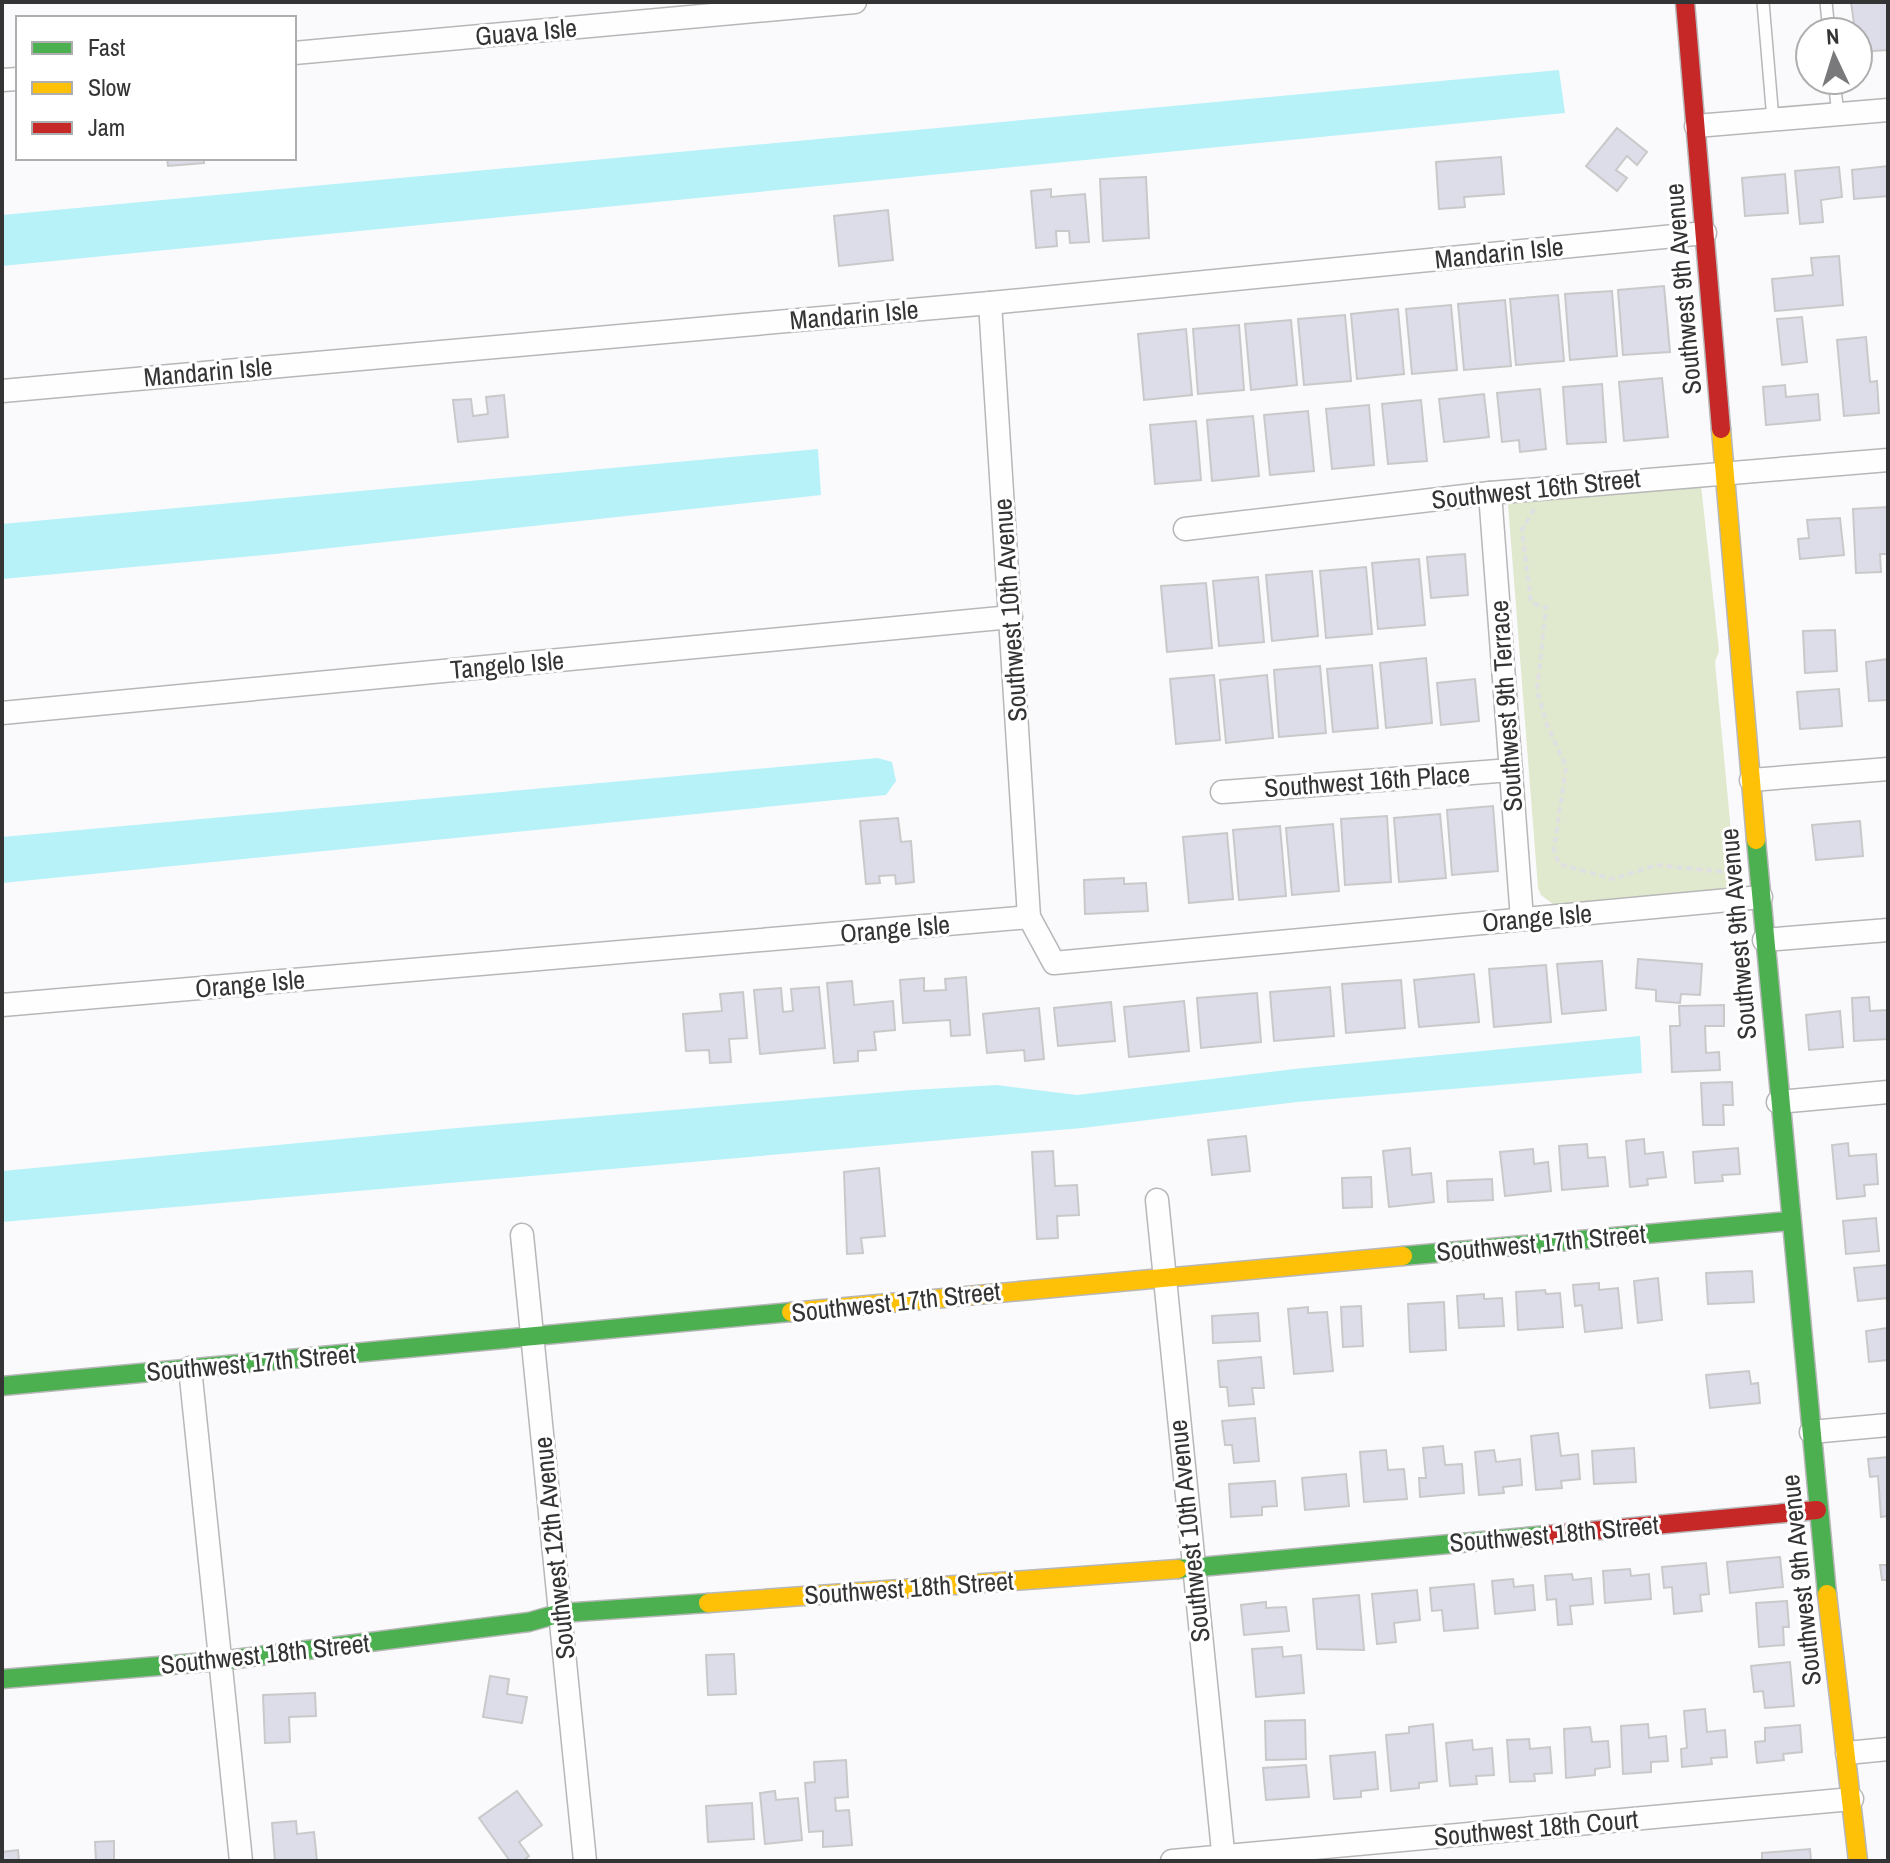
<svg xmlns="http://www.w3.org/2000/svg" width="1890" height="1863" font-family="'Archivo Narrow',sans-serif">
<rect width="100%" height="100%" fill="#fafafc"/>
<polygon fill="#e0e8ce" points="1701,485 1719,651 1715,662 1736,884 1723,889 1554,905 1541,895 1538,888 1508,504"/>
<g fill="#b7f2f8">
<polygon points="1559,70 1565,113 2,266 2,215"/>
<polygon points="818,449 821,495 275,554 2,579 2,524"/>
<polygon points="878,758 892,762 896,781 886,795 2,883 2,837"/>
<polygon points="1640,1036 1642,1073 1297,1102 1082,1128 2,1222 2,1171 457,1128 912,1090 997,1085 1077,1095 1294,1069"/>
</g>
<g fill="#ddddea" stroke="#c9c9ca" stroke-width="2">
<polygon points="1851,2 1887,2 1888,50 1858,52"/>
<polygon points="1617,128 1647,152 1637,165 1627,156 1616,170 1627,178 1617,191 1586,166"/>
<polygon points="1501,157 1504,194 1464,197 1465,207 1439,209 1436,162"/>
<polygon points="167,158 204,158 204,163 168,166"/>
<polygon points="1888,166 1888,196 1854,199 1852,170"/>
<polygon points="1839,167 1842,197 1821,200 1823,222 1800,224 1795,171"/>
<polygon points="1785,174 1788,213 1745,216 1742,178"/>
<polygon points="1146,177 1149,238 1103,241 1100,179"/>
<polygon points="1051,189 1051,197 1085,194 1089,242 1070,243 1069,231 1056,231 1057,246 1036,248 1031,191"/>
<polygon points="888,210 893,260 839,266 834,216"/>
<polygon points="1839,256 1843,305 1775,311 1772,279 1813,275 1811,258"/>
<polygon points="1664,286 1670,352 1623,355 1618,290"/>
<polygon points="1612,291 1617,356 1570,360 1565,294"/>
<polygon points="1558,295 1564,361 1516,365 1510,299"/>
<polygon points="1505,300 1511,366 1464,370 1458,304"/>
<polygon points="1451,305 1457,370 1412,374 1406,309"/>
<polygon points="1398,309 1404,374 1357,379 1351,314"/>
<polygon points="1345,315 1351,381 1304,385 1298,319"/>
<polygon points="1802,317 1807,362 1782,365 1777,319"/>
<polygon points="1291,320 1297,385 1251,390 1245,324"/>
<polygon points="1239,325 1244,390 1198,394 1193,329"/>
<polygon points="1186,329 1192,395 1144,400 1138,334"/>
<polygon points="1866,337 1870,382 1877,381 1879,413 1844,416 1837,340"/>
<polygon points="1662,378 1668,437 1624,441 1619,382"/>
<polygon points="1602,384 1606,442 1567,444 1563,387"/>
<polygon points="1785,385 1786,397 1818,394 1820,420 1766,425 1763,387"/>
<polygon points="1540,389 1546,449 1520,452 1519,440 1502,442 1497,393"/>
<polygon points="1484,394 1489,437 1444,442 1439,399"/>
<polygon points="504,395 508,437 458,442 453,400 471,399 473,416 488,414 486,397"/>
<polygon points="1421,400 1427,461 1388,464 1382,404"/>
<polygon points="1369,405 1374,465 1332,469 1326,409"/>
<polygon points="1308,411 1314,471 1270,475 1264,415"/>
<polygon points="1253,416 1259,476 1212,481 1207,420"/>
<polygon points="1196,421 1201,480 1155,484 1150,425"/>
<polygon points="1888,507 1888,554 1880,554 1881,572 1856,573 1853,509"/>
<polygon points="1840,518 1844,555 1800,559 1798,539 1809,538 1807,520"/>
<polygon points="1465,554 1468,595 1431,598 1427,557"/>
<polygon points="1419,559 1425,625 1378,629 1372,563"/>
<polygon points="1366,567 1372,634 1326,638 1320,571"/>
<polygon points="1312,571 1318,636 1272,641 1266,575"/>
<polygon points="1258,577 1264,642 1219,646 1213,581"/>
<polygon points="1206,583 1212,648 1167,652 1161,586"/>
<polygon points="1835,630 1837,671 1805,673 1803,631"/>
<polygon points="1426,658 1432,723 1386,728 1380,663"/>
<polygon points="1888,659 1888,700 1869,701 1866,662"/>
<polygon points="1372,665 1378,728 1333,732 1327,669"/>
<polygon points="1320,666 1326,733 1279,737 1274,670"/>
<polygon points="1214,675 1220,740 1176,744 1170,679"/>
<polygon points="1267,675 1273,738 1226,743 1220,680"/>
<polygon points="1475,679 1479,721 1441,725 1437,683"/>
<polygon points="1839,689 1842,726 1800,729 1797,692"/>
<polygon points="1493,806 1498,871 1452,875 1447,810"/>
<polygon points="1440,814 1446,878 1399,882 1394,818"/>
<polygon points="1387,816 1391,882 1345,885 1341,819"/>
<polygon points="898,818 901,842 911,841 914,882 896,884 895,875 879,876 880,883 866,884 860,821"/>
<polygon points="1860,821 1863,856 1816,860 1812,825"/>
<polygon points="1333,824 1339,891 1292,895 1286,828"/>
<polygon points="1280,826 1286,896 1239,900 1233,830"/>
<polygon points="1227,833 1233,899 1189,903 1183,837"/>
<polygon points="1124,878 1124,884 1146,883 1148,911 1085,914 1084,880"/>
<polygon points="1638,959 1702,964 1700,995 1681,994 1680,1003 1656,1001 1656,990 1636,988"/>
<polygon points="1602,961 1606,1010 1562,1014 1557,964"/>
<polygon points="1546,965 1551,1022 1494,1027 1489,969"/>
<polygon points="1474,974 1479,1022 1419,1027 1414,980"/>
<polygon points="966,977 970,1035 951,1036 950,1020 903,1023 900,980 924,978 924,991 946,990 945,979"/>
<polygon points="1401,980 1405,1028 1346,1033 1342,984"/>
<polygon points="852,981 854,1005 893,1001 895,1030 874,1032 876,1050 858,1051 858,1061 834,1063 827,983"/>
<polygon points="819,987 825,1048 760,1054 754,990 781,988 783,1012 793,1011 791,989"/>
<polygon points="1330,987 1334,1036 1274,1041 1270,992"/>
<polygon points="743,992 747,1038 729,1039 731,1062 710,1063 709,1050 686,1051 683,1014 722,1011 720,994"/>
<polygon points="1257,993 1261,1042 1201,1048 1197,998"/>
<polygon points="1869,997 1870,1011 1887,1010 1888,1039 1854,1041 1852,998"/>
<polygon points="1184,1001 1189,1051 1129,1057 1124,1007"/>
<polygon points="1111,1002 1115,1041 1058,1046 1054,1008"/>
<polygon points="1724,1005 1724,1026 1705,1026 1706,1053 1719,1052 1720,1070 1672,1072 1670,1026 1680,1026 1679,1006"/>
<polygon points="1039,1008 1044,1059 1025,1061 1024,1050 987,1053 983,1014"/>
<polygon points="1840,1011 1843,1047 1809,1050 1806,1015"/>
<polygon points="1732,1082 1733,1105 1723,1105 1724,1125 1703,1125 1701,1083"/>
<polygon points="1246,1136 1250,1171 1212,1175 1208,1140"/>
<polygon points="1644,1139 1645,1154 1663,1152 1666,1177 1647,1179 1648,1185 1630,1187 1626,1141"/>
<polygon points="1848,1143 1849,1156 1876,1154 1878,1184 1864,1185 1865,1196 1837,1199 1832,1145"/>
<polygon points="1587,1144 1588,1158 1605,1157 1608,1186 1562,1190 1559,1146"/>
<polygon points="1410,1148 1412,1175 1431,1173 1434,1202 1389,1207 1383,1151"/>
<polygon points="1738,1148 1740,1174 1722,1175 1723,1181 1695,1183 1693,1152"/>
<polygon points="1533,1149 1534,1164 1548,1162 1551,1191 1505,1196 1500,1152"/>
<polygon points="1053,1151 1055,1186 1077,1185 1079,1215 1057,1216 1058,1238 1037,1239 1032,1152"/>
<polygon points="879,1168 885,1236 861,1238 863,1253 847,1254 844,1172"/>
<polygon points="1371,1177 1372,1207 1343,1208 1342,1178"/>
<polygon points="1492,1179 1493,1200 1448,1202 1447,1181"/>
<polygon points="1876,1218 1879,1251 1846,1254 1843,1221"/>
<polygon points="1888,1265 1888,1298 1858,1301 1854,1268"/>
<polygon points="1752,1271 1754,1302 1708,1304 1706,1273"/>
<polygon points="1658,1278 1662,1320 1638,1323 1634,1281"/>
<polygon points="1599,1283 1599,1290 1618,1288 1622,1328 1585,1332 1582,1305 1575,1306 1573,1285"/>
<polygon points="1545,1290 1546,1294 1560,1293 1563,1327 1518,1330 1516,1292"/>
<polygon points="1484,1294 1484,1299 1502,1298 1504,1326 1459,1328 1457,1296"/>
<polygon points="1444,1302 1446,1350 1410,1352 1408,1304"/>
<polygon points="1361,1306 1363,1346 1343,1347 1341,1307"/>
<polygon points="1308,1307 1308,1313 1327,1312 1333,1371 1294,1374 1288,1309"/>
<polygon points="1258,1313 1260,1341 1213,1343 1212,1316"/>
<polygon points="1888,1328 1888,1360 1869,1362 1866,1331"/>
<polygon points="1261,1357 1264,1388 1252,1388 1254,1404 1229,1406 1227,1387 1220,1387 1218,1361"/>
<polygon points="1749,1371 1751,1384 1758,1383 1760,1403 1710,1408 1706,1375"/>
<polygon points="1255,1418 1259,1461 1234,1463 1232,1445 1225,1445 1222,1421"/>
<polygon points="1558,1433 1561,1456 1578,1454 1580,1479 1561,1481 1562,1488 1536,1490 1531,1436"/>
<polygon points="1443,1446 1445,1465 1462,1464 1464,1493 1420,1497 1419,1478 1426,1478 1423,1448"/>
<polygon points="1634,1448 1636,1482 1594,1484 1592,1451"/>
<polygon points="1386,1450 1388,1470 1404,1469 1407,1499 1364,1502 1360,1452"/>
<polygon points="1494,1450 1496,1462 1520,1459 1522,1485 1503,1487 1504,1493 1479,1495 1475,1452"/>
<polygon points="1888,1457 1888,1516 1881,1517 1878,1476 1870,1477 1868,1459"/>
<polygon points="1346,1474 1349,1506 1305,1510 1302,1478"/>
<polygon points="1275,1481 1277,1506 1262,1507 1262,1515 1231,1517 1229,1484"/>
<polygon points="1780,1557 1783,1587 1730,1593 1727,1562"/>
<polygon points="1706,1563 1709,1594 1700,1595 1702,1611 1674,1614 1672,1587 1664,1588 1662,1567"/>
<polygon points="1880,1565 1888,1565 1888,1580 1882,1580"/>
<polygon points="1630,1569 1631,1576 1649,1574 1651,1599 1605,1603 1603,1571"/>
<polygon points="1572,1574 1573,1580 1591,1578 1593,1604 1570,1606 1572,1624 1558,1625 1556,1599 1547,1600 1545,1576"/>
<polygon points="1513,1579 1514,1587 1533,1585 1535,1610 1495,1614 1492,1581"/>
<polygon points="1474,1584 1478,1628 1444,1631 1442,1610 1432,1611 1430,1588"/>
<polygon points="1417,1590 1420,1620 1394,1623 1396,1642 1377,1644 1372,1594"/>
<polygon points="1359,1595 1364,1650 1317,1649 1313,1599"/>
<polygon points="1787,1601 1789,1627 1783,1627 1784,1645 1759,1647 1756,1603"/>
<polygon points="1266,1602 1266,1608 1286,1607 1289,1631 1244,1635 1241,1605"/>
<polygon points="1282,1647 1283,1657 1301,1655 1304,1693 1256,1697 1252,1649"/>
<polygon points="734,1654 736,1694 708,1695 706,1655"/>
<polygon points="1790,1662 1794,1706 1765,1708 1763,1691 1754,1692 1751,1666"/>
<polygon points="490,1676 509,1679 507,1694 527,1697 522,1723 483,1717"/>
<polygon points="315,1693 316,1716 289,1717 290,1742 265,1743 263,1695"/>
<polygon points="1705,1709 1707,1732 1725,1730 1727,1757 1711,1758 1712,1764 1682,1767 1681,1749 1687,1748 1684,1711"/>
<polygon points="1305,1720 1306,1759 1266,1760 1265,1721"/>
<polygon points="1433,1724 1437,1781 1419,1783 1419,1788 1391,1791 1386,1735 1409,1733 1409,1727"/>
<polygon points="1648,1724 1649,1738 1666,1736 1668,1761 1651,1762 1651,1772 1623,1774 1621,1726"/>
<polygon points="1800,1725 1802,1752 1783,1754 1784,1760 1757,1763 1755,1742 1765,1741 1765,1728"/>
<polygon points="1590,1727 1592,1742 1608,1741 1610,1767 1595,1769 1595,1775 1566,1778 1564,1729"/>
<polygon points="1529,1739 1530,1749 1550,1747 1552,1773 1534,1774 1535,1781 1510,1782 1507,1740"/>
<polygon points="1472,1740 1473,1750 1492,1748 1494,1775 1476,1776 1477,1784 1450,1786 1446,1743"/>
<polygon points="1375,1752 1378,1789 1361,1791 1361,1797 1334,1799 1330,1756"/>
<polygon points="846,1760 848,1797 835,1798 836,1811 849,1810 852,1845 823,1847 823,1831 809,1832 805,1783 815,1782 814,1762"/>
<polygon points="1306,1765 1309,1797 1266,1800 1263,1768"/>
<polygon points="517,1791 542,1825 519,1842 529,1856 523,1861 510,1861 479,1818"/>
<polygon points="775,1791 776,1800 798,1798 802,1840 765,1844 760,1793"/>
<polygon points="752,1803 754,1839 708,1842 706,1806"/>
<polygon points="296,1821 297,1834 314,1832 317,1861 275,1861 272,1823"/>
<polygon points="114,1841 114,1861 96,1861 95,1842"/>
<polygon points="1810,1849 1811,1861 1762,1861 1762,1853"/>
<polygon points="18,1850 19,1861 2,1861 2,1852"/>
</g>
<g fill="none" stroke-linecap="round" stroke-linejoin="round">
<defs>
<g id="lane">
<polyline points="1763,2 1773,120"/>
<polyline points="1826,2 1829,32"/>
<polyline points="1834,80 1838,114"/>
</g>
<g id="street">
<polyline points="294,53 855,2"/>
<polyline points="2,80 18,79"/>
<polyline points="1696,126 1888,110"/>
<polyline points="990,303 1029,917"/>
<polyline points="2,391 990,303 1705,233"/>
<polyline points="1490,493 1522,919"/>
<polyline points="1185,529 1490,493 1888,460"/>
<polyline points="2,713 1011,617"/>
<polyline points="1751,780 1888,769"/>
<polyline points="1222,792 1511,770"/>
<polyline points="1764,940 1888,930"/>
<polyline points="2,1005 1029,917 1054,963 1761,897"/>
<polyline points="1778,1102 1888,1092"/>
<polyline points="1157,1200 1224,1861"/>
<polyline points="522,1235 585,1861"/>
<polyline points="190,1368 241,1861"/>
<polyline points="1811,1432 1888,1425"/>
<polyline points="1847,1753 1888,1749"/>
<polyline points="1172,1861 1852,1799"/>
</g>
<g id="fast">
<polyline points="1756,840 1827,1594"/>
<polyline points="1403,1256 1790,1221"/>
<polyline points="2,1386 791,1312"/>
<polyline points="1178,1569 1547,1535"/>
<polyline points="2,1679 219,1661 529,1622 561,1613 708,1603"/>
</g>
<g id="slow">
<polyline points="1721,429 1756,840"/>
<polyline points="791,1312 1403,1256"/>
<polyline points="1827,1594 1858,1861"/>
<polyline points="708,1603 1178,1569"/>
</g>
<g id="jam">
<polyline points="1685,2 1721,429"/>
<polyline points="1547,1535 1817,1510"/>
</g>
</defs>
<use href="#lane" stroke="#b7b7b8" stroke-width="14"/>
<use href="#street" stroke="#b7b7b8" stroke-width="25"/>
<use href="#fast" stroke="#b7b7b8" stroke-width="21"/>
<use href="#slow" stroke="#b7b7b8" stroke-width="21"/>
<use href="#jam" stroke="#b7b7b8" stroke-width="21"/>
<polyline stroke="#e0e0e2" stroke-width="4" stroke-dasharray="6 4" stroke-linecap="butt" points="1534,509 1522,530 1531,603 1546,607 1537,690 1547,725 1566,766 1554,850 1559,864 1613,879 1656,865 1735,873"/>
<use href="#lane" stroke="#fefeff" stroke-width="11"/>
<use href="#street" stroke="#fefeff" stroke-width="22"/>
<use href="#fast" stroke="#4caf50" stroke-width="18"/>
<use href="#slow" stroke="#ffc107" stroke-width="18"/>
<use href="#jam" stroke="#c62828" stroke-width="18"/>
</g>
<g text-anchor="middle" stroke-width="6" stroke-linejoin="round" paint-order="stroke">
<g font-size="26" fill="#343435" stroke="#fff">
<text transform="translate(526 32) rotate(-5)" y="9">Guava Isle</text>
<text transform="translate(1499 253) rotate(-6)" y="9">Mandarin Isle</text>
<text transform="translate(1683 289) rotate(-95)" y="9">Southwest 9th Avenue</text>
<text transform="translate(854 315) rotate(-5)" y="9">Mandarin Isle</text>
<text transform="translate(208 372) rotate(-5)" y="9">Mandarin Isle</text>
<text transform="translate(1536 489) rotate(-6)" y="9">Southwest 16th Street</text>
<text transform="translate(1010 610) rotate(-94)" y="9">Southwest 10th Avenue</text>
<text transform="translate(507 665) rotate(-5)" y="9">Tangelo Isle</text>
<text transform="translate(1506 706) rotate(-94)" y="9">Southwest 9th Terrace</text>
<text transform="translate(1367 781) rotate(-4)" y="9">Southwest 16th Place</text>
<text transform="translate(1537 918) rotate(-5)" y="9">Orange Isle</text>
<text transform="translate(895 929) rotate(-5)" y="9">Orange Isle</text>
<text transform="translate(1738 934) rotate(-95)" y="9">Southwest 9th Avenue</text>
<text transform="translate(250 984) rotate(-5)" y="9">Orange Isle</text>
<text transform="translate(1541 1243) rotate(-5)" y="9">Southwest 17th Street</text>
<text transform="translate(896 1302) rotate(-6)" y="9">Southwest 17th Street</text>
<text transform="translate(251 1363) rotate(-5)" y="9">Southwest 17th Street</text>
<text transform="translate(1189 1531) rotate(-96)" y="9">Southwest 10th Avenue</text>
<text transform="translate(1554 1534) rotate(-5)" y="9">Southwest 18th Street</text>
<text transform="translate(554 1548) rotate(-96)" y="9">Southwest 12th Avenue</text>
<text transform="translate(1801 1580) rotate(-96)" y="9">Southwest 9th Avenue</text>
<text transform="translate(909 1588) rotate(-4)" y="9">Southwest 18th Street</text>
<text transform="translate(265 1654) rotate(-6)" y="9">Southwest 18th Street</text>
<text transform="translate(1536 1828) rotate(-5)" y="9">Southwest 18th Court</text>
</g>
</g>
<rect width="1890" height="1863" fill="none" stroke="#343435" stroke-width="8"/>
<rect x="16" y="16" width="280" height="144" fill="#ffffff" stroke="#aeaeae" stroke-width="2"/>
<rect x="32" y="42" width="40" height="12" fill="#4caf50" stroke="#aeaeae" stroke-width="2"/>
<text x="88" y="56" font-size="24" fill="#343435">Fast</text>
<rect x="32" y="82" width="40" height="12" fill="#ffc107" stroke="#aeaeae" stroke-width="2"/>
<text x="88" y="96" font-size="24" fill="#343435">Slow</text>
<rect x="32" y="122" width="40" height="12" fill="#c62828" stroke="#aeaeae" stroke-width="2"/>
<text x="88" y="136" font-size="24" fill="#343435">Jam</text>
<g transform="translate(1834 56) rotate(356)"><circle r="38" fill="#ffffff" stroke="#aeaeae" stroke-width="2"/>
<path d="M0-6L14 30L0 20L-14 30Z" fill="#79797b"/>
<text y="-12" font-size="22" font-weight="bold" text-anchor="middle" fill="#343435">N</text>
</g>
</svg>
